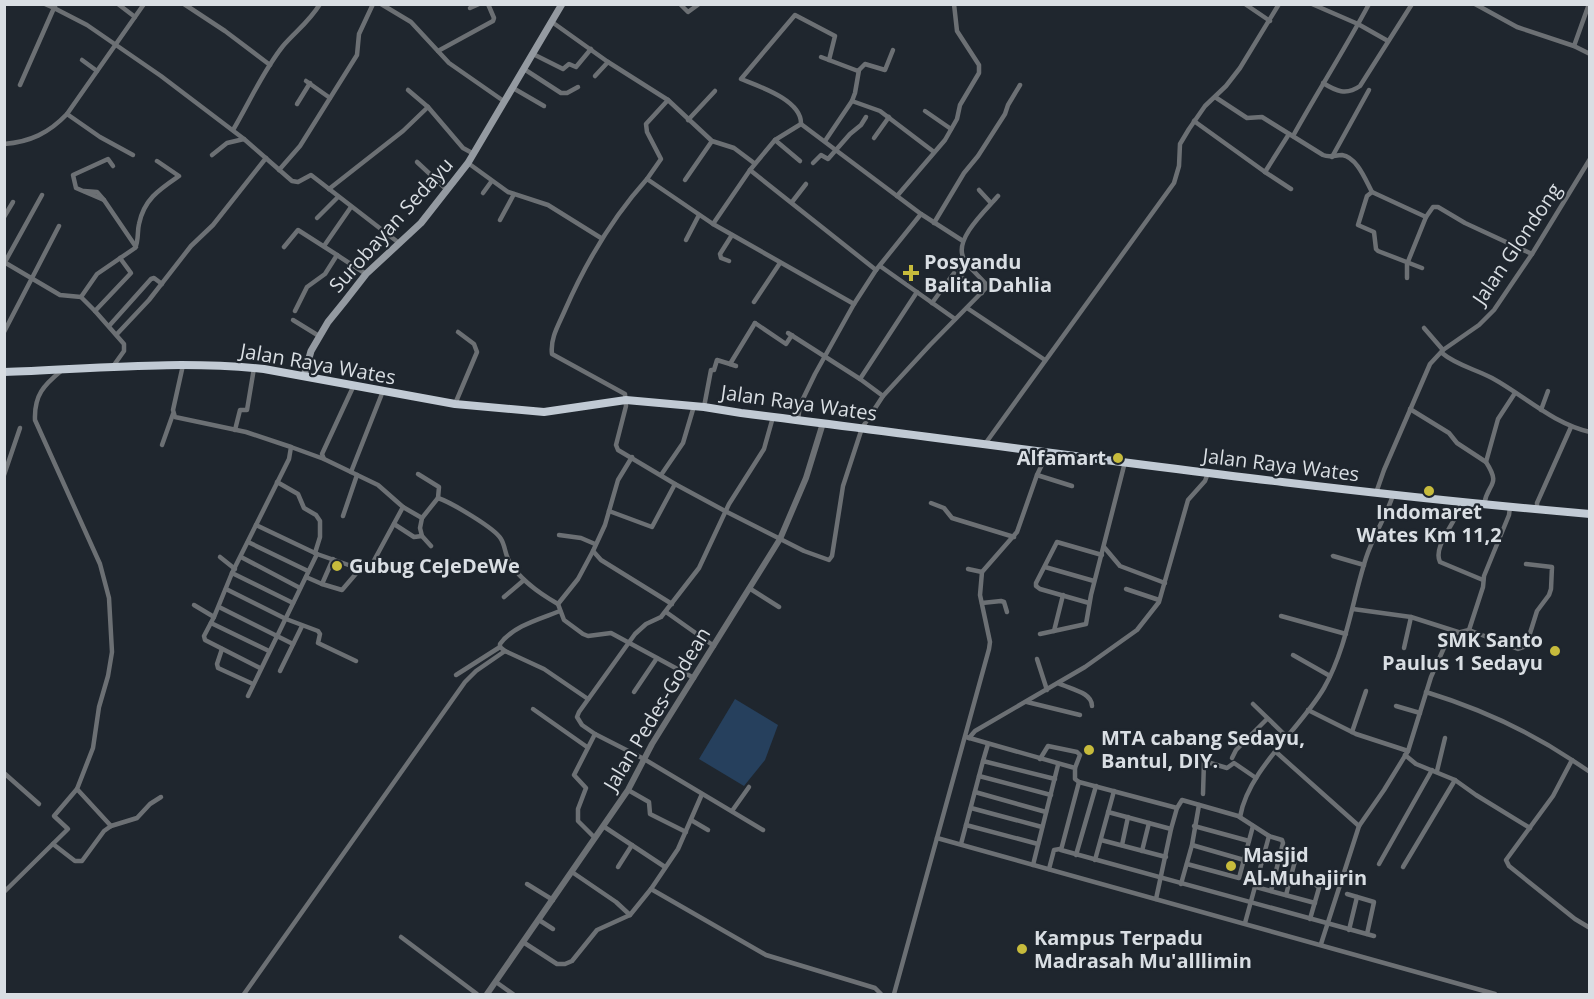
<svg xmlns="http://www.w3.org/2000/svg" width="1594" height="999" font-family="'Open Sans',sans-serif">
<rect width="100%" height="100%" fill="#1f262e"/>
<polygon fill="#26405d" points="735,699 778,725 765,760 744,786 699,759"/>
<g fill="none" stroke-linecap="round" stroke-linejoin="round">
<g stroke="#6c7074" stroke-width="4.5">
<polyline points="45,4 54,8 56,4"/>
<polyline points="118,4 135,17"/>
<polyline points="184,4 225,31 270,65"/>
<polyline points="381,4 411,22 449,63 505,102"/>
<polyline points="680,4 688,12 699,4"/>
<polyline points="1245,4 1270,21"/>
<polyline points="1312,4 1358,24 1388,41"/>
<polyline points="1475,4 1517,27 1574,46 1590,54"/>
<polyline points="470,8 479,4"/>
<polyline points="552,22 608,62 668,100 712,141 734,148 754,163"/>
<polyline points="1574,46 1589,4"/>
<polyline points="438,51 493,21 494,18 488,4"/>
<polyline points="533,54 563,69 569,64 576,67 591,49"/>
<polyline points="821,57 858,71 865,64 885,70 893,50"/>
<polyline points="82,60 97,71"/>
<polyline points="524,69 561,93 567,93 578,87"/>
<polyline points="595,76 608,62"/>
<polyline points="306,81 330,98"/>
<path d="M 1323,83 C 1336,91 1346,96 1360,86 L 1412,4"/>
<polyline points="20,85 54,8 87,25 161,76 244,139 292,181 298,182 311,175 399,243"/>
<polyline points="513,88 544,106"/>
<polyline points="408,90 428,107 463,148 474,154"/>
<path d="M 1215,97 L 1247,118 L 1262,117 L 1323,155 C 1330,158 1335,155 1342,155 C 1357,157 1366,181 1372,192"/>
<polyline points="852,101 855,93 859,70"/>
<polyline points="297,104 310,83"/>
<polyline points="925,111 951,129"/>
<polyline points="67,114 100,137 133,155"/>
<polyline points="688,120 715,91"/>
<polyline points="1194,121 1265,172 1289,134"/>
<path d="M 801,124 C 802,100 758,86 741,79 L 795,15 L 835,36 L 829,60"/>
<path d="M 233,130 C 249,103 263,71 283,46 C 296,31 309,22 320,4"/>
<path d="M 1293,136 C 1318,91 1345,49 1369,4"/>
<polyline points="874,138 889,117"/>
<polyline points="775,140 800,161"/>
<polyline points="825,141 852,101 880,111 934,152"/>
<path d="M 4,144 C 30,142 49,133 67,114 L 144,4"/>
<polyline points="212,155 227,143 244,139"/>
<polyline points="1332,157 1369,90"/>
<polyline points="417,162 447,190"/>
<polyline points="468,163 508,192 548,205 601,238"/>
<polyline points="813,163 821,155 828,159 850,134 861,125 866,117"/>
<polyline points="113,166 108,159 73,175 76,188 104,200 136,247"/>
<polyline points="279,170 300,146 357,55 359,34 373,4"/>
<polyline points="1265,172 1291,189"/>
<polyline points="647,179 661,159 647,132 646,124 668,100"/>
<polyline points="685,180 712,141"/>
<polyline points="329,189 403,131 428,107"/>
<polyline points="979,190 991,203"/>
<polyline points="84,191 97,192 104,200"/>
<polyline points="483,193 491,182"/>
<polyline points="792,202 806,184"/>
<polyline points="921,214 963,241"/>
<polyline points="4,217 13,202"/>
<polyline points="317,218 338,197"/>
<polyline points="500,220 514,194"/>
<polyline points="934,223 964,173 978,156 1005,114 1008,105 1020,85"/>
<polyline points="713,224 750,170"/>
<polyline points="686,240 699,215"/>
<polyline points="324,246 351,207"/>
<polyline points="284,247 298,230 337,255"/>
<path d="M 963,258 C 953,278 968,283 982,293"/>
<polyline points="729,261 721,258 720,254 732,235"/>
<polyline points="4,262 60,295 81,297 95,311 124,344 124,351 114,365"/>
<polyline points="5,262 42,195"/>
<polyline points="880,266 955,319"/>
<polyline points="1422,268 1378,251 1376,249 1374,232 1358,225 1367,196 1372,192 1426,217 1433,207 1438,207 1465,223 1532,254"/>
<polyline points="876,270 750,170 775,140 801,124 897,196"/>
<polyline points="1407,278 1407,264 1426,217"/>
<path d="M 81,297 L 97,274 L 135,248 C 139,240 137,232 139,224 C 144,199 160,189 179,176 L 157,161"/>
<polyline points="754,302 780,263"/>
<polyline points="932,303 954,273"/>
<path d="M 854,304 L 713,224 L 647,179 C 612,218 586,262 565,310 C 559,324 550,338 552,354 L 625,394 L 626,406 L 616,445 L 618,450 L 675,484 L 725,511 L 804,551 L 829,560 L 832,556 L 843,486 L 862,428 L 883,396 L 930,345 L 985,289 L 985,283 C 978,275 967,266 963,257 C 955,238 986,210 998,196"/>
<polyline points="967,308 1045,360"/>
<polyline points="95,311 131,273 120,258"/>
<polyline points="295,311 307,287 325,274 337,255 366,274"/>
<polyline points="293,320 319,336"/>
<polyline points="755,323 786,344 792,335"/>
<polyline points="109,326 151,279 154,278 162,284"/>
<polyline points="1424,328 1443,350"/>
<polyline points="4,332 59,226"/>
<polyline points="788,333 860,379 883,396"/>
<polyline points="117,334 149,300 191,246 213,225 266,158"/>
<path d="M 1442,353 C 1456,365 1475,369 1492,378 C 1525,396 1552,423 1590,432"/>
<polyline points="183,365 173,410 175,417 246,432 291,447 289,459 232,573 214,617 204,636 205,640 260,668"/>
<polyline points="736,366 730,364 755,323"/>
<path d="M 61,371 C 44,385 34,395 35,420 L 100,564 L 109,598 L 112,652 L 108,676 L 99,707 L 93,748 L 77,789 L 111,826"/>
<polyline points="860,379 917,292"/>
<polyline points="354,385 322,454 324,459 378,485 403,507 422,518"/>
<polyline points="455,404 477,352 474,344 458,332"/>
<polyline points="704,407 711,370 714,370 717,360 730,364"/>
<polyline points="1410,409 1449,433 1457,443 1486,462"/>
<polyline points="1541,410 1548,391"/>
<polyline points="798,420 800,405 815,374 854,304 876,270 921,214 897,196 945,140 957,119 960,105 979,73 979,65 957,31 954,4"/>
<polyline points="235,430 240,410 247,410 254,368"/>
<polyline points="985,444 1174,183 1179,166 1180,144 1189,129 1205,106 1226,86 1240,68 1279,4"/>
<polyline points="162,445 173,414"/>
<polyline points="291,447 324,459"/>
<polyline points="351,472 383,391"/>
<polyline points="418,474 439,487 438,498"/>
<polyline points="4,475 20,428"/>
<polyline points="661,475 683,443 694,406"/>
<polyline points="1037,475 1072,486"/>
<polyline points="277,482 298,494 304,508 316,515 320,521 320,537 315,553"/>
<polyline points="1376,493 1384,470 1430,364 1443,350 1479,325 1494,310 1532,254 1590,159"/>
<polyline points="931,503 944,508 952,518 1014,537"/>
<path d="M 1461,503 C 1458,521 1432,546 1440,562 L 1483,580"/>
<path d="M 1484,505 C 1487,482 1502,487 1486,462 L 1498,419 L 1515,393"/>
<polyline points="1537,509 1537,503 1571,427"/>
<polyline points="609,511 652,527 675,484"/>
<polyline points="343,516 357,475"/>
<polyline points="394,524 414,537 422,536"/>
<polyline points="256,525 317,554 360,569"/>
<polyline points="559,535 581,538 595,544"/>
<polyline points="248,542 308,571"/>
<path d="M 431,546 L 422,536 L 420,528 L 422,518 L 438,498 C 450,502 495,528 501,539 C 505,545 505,554 509,561 C 520,580 539,593 558,604 L 564,620 L 583,634 L 588,636 L 611,633 L 694,678"/>
<polyline points="1104,547 1120,566 1165,583"/>
<polyline points="593,551 601,560 672,604"/>
<polyline points="1333,556 1364,565"/>
<polyline points="220,557 235,569"/>
<polyline points="241,557 300,588"/>
<polyline points="333,559 322,584 342,590 360,569 371,566 403,507"/>
<polyline points="1045,567 1094,581"/>
<polyline points="968,569 982,572"/>
<polyline points="232,573 293,603"/>
<polyline points="306,577 322,584"/>
<polyline points="749,588 779,607"/>
<polyline points="226,589 286,619 318,631 320,634 318,643 356,661"/>
<polyline points="1126,589 1159,600"/>
<polyline points="504,597 524,580"/>
<polyline points="982,603 1001,601 1004,602 1007,612"/>
<polyline points="1089,603 1040,589 1036,586 1036,583 1057,542 1102,555"/>
<polyline points="558,604 578,579 593,551 605,525 618,480 632,457"/>
<polyline points="194,605 214,617"/>
<polyline points="219,607 293,644"/>
<polyline points="1353,609 1411,617 1458,632"/>
<polyline points="666,612 714,646"/>
<polyline points="1281,616 1346,634"/>
<polyline points="211,623 269,651"/>
<polyline points="1469,630 1483,587 1484,576 1509,515 1510,507"/>
<polyline points="1054,631 1063,595"/>
<polyline points="1040,634 1086,624 1091,595 1125,462"/>
<polyline points="1404,648 1411,617"/>
<polyline points="222,649 217,664 218,668 253,684"/>
<path d="M 505,651 L 500,647 L 500,644 C 513,626 540,619 560,611"/>
<polyline points="1293,655 1330,676"/>
<polyline points="1037,659 1047,690"/>
<polyline points="280,671 302,626"/>
<polyline points="456,675 500,647"/>
<path d="M 1058,683 C 1070,689 1092,692 1092,706"/>
<polyline points="634,692 657,658"/>
<path d="M 1426,692 C 1478,708 1527,730 1572,760"/>
<polyline points="248,696 317,554"/>
<polyline points="1027,702 1080,715"/>
<polyline points="1253,704 1287,737"/>
<polyline points="1396,706 1420,713"/>
<polyline points="533,709 587,747"/>
<polyline points="1308,710 1356,734 1408,751"/>
<polyline points="1352,732 1366,691"/>
<polyline points="595,734 574,775 586,788 578,809 578,821 595,838"/>
<polyline points="966,737 1075,768 1075,779 1079,782 1177,808"/>
<polyline points="969,738 975,731 1085,667 1137,630 1159,602 1188,500 1205,481 1208,473"/>
<polyline points="1276,752 1359,826"/>
<polyline points="1405,755 1416,764 1455,780 1476,795 1530,828"/>
<polyline points="1232,758 1236,750 1267,719"/>
<polyline points="1040,759 1048,746 1077,752 1080,755 1075,768"/>
<polyline points="983,761 988,744"/>
<polyline points="1437,771 1445,738"/>
<polyline points="1590,772 1572,760 1553,796 1506,860 1509,866 1575,919 1590,928"/>
<polyline points="4,773 39,804"/>
<polyline points="979,776 1051,795"/>
<polyline points="1079,782 1061,850 1374,936"/>
<polyline points="628,790 649,802 650,814 686,832"/>
<polyline points="975,792 1046,812"/>
<polyline points="1203,794 1204,761 1227,768 1234,763 1256,778"/>
<polyline points="971,808 1042,827"/>
<polyline points="732,811 749,787"/>
<polyline points="1108,812 1171,829"/>
<path d="M 1240,817 C 1248,770 1300,729 1324,688 C 1347,647 1352,601 1366,558 C 1373,536 1386,517 1393,495"/>
<polyline points="691,820 708,830"/>
<polyline points="966,825 1038,844"/>
<polyline points="603,826 665,867"/>
<polyline points="1194,826 1249,841"/>
<polyline points="763,830 644,759 595,734 582,725 577,717 579,712 635,634 646,624 661,617 699,568 729,504 764,449 773,417"/>
<polyline points="937,838 1495,994"/>
<polyline points="1101,840 1166,857"/>
<polyline points="53,844 75,861 82,861 104,831 111,826 137,818 150,804 161,797"/>
<polyline points="961,844 983,761 1055,779"/>
<polyline points="1122,845 1128,817"/>
<polyline points="1192,845 1244,860"/>
<polyline points="1142,851 1149,823"/>
<polyline points="1076,855 1096,786"/>
<polyline points="1095,860 1114,791"/>
<polyline points="1187,864 1239,878 1253,826"/>
<polyline points="1379,864 1432,770"/>
<polyline points="1033,865 1058,765"/>
<polyline points="618,867 632,845"/>
<polyline points="1403,867 1455,780"/>
<polyline points="1049,869 1054,850 1060,849"/>
<polyline points="572,872 616,902 630,915"/>
<polyline points="1290,878 1316,885 1319,888 1310,919"/>
<polyline points="527,884 553,900"/>
<polyline points="1181,884 1192,845 1199,805"/>
<polyline points="1256,887 1315,903"/>
<polyline points="651,889 766,955 875,988 881,994"/>
<polyline points="4,892 68,829 54,816 77,789"/>
<polyline points="1347,894 1374,902 1367,934"/>
<polyline points="1286,895 1295,861"/>
<polyline points="1156,899 1171,829 1177,808 1182,800 1238,816 1269,836 1282,840 1283,843 1271,891"/>
<polyline points="539,920 553,929"/>
<polyline points="1245,923 1269,836"/>
<polyline points="1349,930 1357,897"/>
<polyline points="401,937 477,994"/>
<polyline points="523,942 557,964 565,964 572,961 597,930 630,915 651,889 678,849 702,794"/>
<polyline points="1321,944 1359,826 1384,790 1408,751 1431,677 1447,641 1453,634 1469,630 1518,649 1526,646 1537,611 1549,595 1551,589 1552,567 1526,564"/>
<polyline points="496,982 513,994"/>
<polyline points="244,994 465,682 476,671 505,651 544,669 588,699"/>
<polyline points="894,994 989,649 990,642 980,595 982,572 1017,532 1037,475 1048,452"/>
</g>
<polyline stroke="#6c7074" stroke-width="6" points="487,994 628,790 652,744 780,539 806,478 823,423"/>
<polyline stroke="#949aa1" stroke-width="7" points="304,376 311,351 328,322 345,301 366,274 421,223 468,163 562,4"/>
<path stroke="#c1cad4" stroke-width="8" d="M 4,372 C 91,369 178,360 264,369 L 455,404 L 544,412 L 626,400 L 704,407 L 741,413 C 1024,448 1306,490 1590,514"/>
</g>
<g fill="#c7bb3c" stroke="#1f262e" stroke-width="2">
<path d="M908 264h6v6h6v6h-6v6h-6v-6h-6v-6h6z"/>
<circle cx="1118" cy="458" r="6"/>
<circle cx="1429" cy="491" r="6"/>
<circle cx="337" cy="566" r="6"/>
<circle cx="1555" cy="651" r="6"/>
<circle cx="1089" cy="750" r="6"/>
<circle cx="1231" cy="866" r="6"/>
<circle cx="1022" cy="949" r="6"/>
</g>
<g text-anchor="middle" stroke-width="4.5" stroke-linejoin="round" paint-order="stroke">
<g font-size="20" fill="#d9dee3" stroke="#1f262e">
<text transform="translate(391 225) rotate(-48)" y="7">Surobayan Sedayu</text>
<text transform="translate(1517 244) rotate(-56)" y="7">Jalan Glondong</text>
<text transform="translate(318 364) rotate(10)" y="7">Jalan Raya Wates</text>
<text transform="translate(799 403) rotate(8)" y="7">Jalan Raya Wates</text>
<text transform="translate(1281 465) rotate(7)" y="7">Jalan Raya Wates</text>
<text transform="translate(657 709) rotate(-59)" y="7">Jalan Pedes-Godean</text>
</g>
<g font-size="20" font-weight="bold" fill="#d9dee3" stroke="#1f262e" text-anchor="start">
<text x="924" y="269">Posyandu<tspan x="924" dy="23">Balita Dahlia</tspan></text>
<text x="1106" y="465" text-anchor="end">Alfamart</text>
<text x="1429" y="519" text-anchor="middle">Indomaret<tspan x="1429" dy="23">Wates Km 11,2</tspan></text>
<text x="349" y="573">Gubug CeJeDeWe</text>
<text x="1543" y="647" text-anchor="end">SMK Santo<tspan x="1543" dy="23">Paulus 1 Sedayu</tspan></text>
<text x="1101" y="745">MTA cabang Sedayu,<tspan x="1101" dy="23">Bantul, DIY.</tspan></text>
<text x="1243" y="862">Masjid<tspan x="1243" dy="23">Al-Muhajirin</tspan></text>
<text x="1034" y="945">Kampus Terpadu<tspan x="1034" dy="23">Madrasah Mu'alllimin</tspan></text>
</g>
</g>
<rect width="1594" height="999" fill="none" stroke="#d9dee3" stroke-width="12"/>
</svg>
